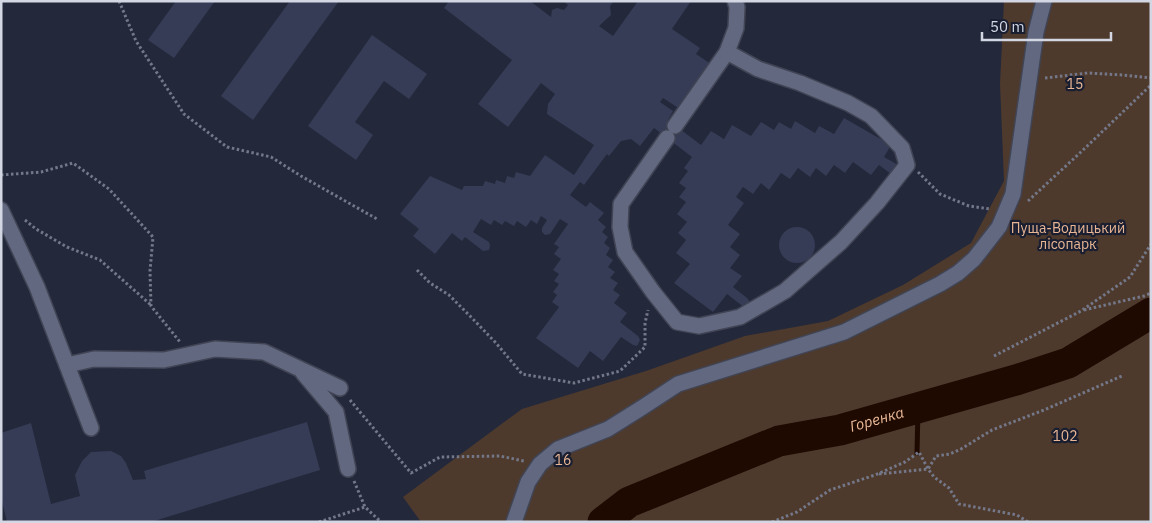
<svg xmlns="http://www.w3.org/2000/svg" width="1152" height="523" font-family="'IBM Plex Sans',sans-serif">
<rect width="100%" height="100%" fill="#23283b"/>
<polygon fill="#4e3a2d" points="1004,1 1151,1 1151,522 421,522 403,497 522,409 646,371 745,336 828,321 903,285 971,243 1004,181 1000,84"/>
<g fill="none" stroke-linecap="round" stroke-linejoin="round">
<polyline stroke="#1e0a00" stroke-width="5" points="917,453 918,408"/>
<path stroke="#1e0a00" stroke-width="31" id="s1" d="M 603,522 L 629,502 L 779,441 L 840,430 L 1016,380 L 1068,363 L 1151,313"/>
</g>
<g fill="#363c55">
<polygon points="176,1 215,1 174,58 148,40"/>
<polygon points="290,1 339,1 253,120 221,96"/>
<polygon points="449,1 530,1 551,17 552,10 557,8 564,10 568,5 563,1 614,1 610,6 611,15 599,26 613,36 638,1 691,1 672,29 700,48 696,54 714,66 683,111 663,98 660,102 673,111 668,120 701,145 711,131 724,139 732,125 751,136 761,122 774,130 779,122 791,129 795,121 815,133 819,126 834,134 844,118 891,145 884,157 900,166 891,174 879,165 871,175 853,162 845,173 834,165 826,176 816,168 810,177 798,168 790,179 781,173 769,190 761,183 753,194 743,187 736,197 744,203 728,225 740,234 730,247 740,255 730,268 742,276 733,287 747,298 750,302 745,308 727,294 713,312 674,283 690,264 676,253 686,240 678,233 687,222 677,214 686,202 679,197 686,188 679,183 688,171 684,168 692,157 654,128 640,146 631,139 621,141 609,156 607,154 584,185 580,182 570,195 586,207 590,202 604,213 598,220 606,227 602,232 608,237 604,243 610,248 606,255 613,260 608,267 615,272 610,278 618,283 613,290 620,295 614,303 627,313 620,322 638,336 640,340 637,346 633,345 621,337 603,361 590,351 578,368 536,338 559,307 552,302 557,295 553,292 559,284 554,281 559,274 553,270 561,259 554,254 559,247 554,244 568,224 560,219 550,234 545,235 542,232 542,228 547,220 541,216 537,224 531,220 526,227 517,221 514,226 505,221 502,225 494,220 491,225 481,219 473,232 489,242 490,246 489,250 483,251 465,237 462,241 452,233 435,254 413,236 419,229 400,214 430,176 462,190 464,186 483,186 485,181 495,184 496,180 505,183 507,176 514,178 516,172 530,176 545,155 574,175 594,145 547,114 548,104 555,94 541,83 508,127 478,104 512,60 444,8"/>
<polygon points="372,35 427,74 409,99 384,81 355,122 373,135 356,160 308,126"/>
<circle cx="797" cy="245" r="18"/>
<polygon points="307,422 320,470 151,522 7,522 1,497 1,433 31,423 51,504 80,496 75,475 82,461 91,452 111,451 121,456 126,463 133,480 146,479 144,471"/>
</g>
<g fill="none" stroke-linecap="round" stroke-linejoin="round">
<defs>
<g id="minor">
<polyline points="675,126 727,52 736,28 737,7 735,1"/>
<polyline points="667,138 621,204 620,227 625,252 653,292 677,322 699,326 740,317 785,291 841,242 877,203 907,165 902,148 871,116 848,103 800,83 758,69 727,52"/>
<polyline points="1,210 37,287 91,428"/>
<polyline points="67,365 94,359 164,360 215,349 264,352 340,388"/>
<polyline points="303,373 336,412 348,469"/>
<polyline points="514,522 528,482 540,464 558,449 608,429 643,407 678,384 844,332 940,284 958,273 974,259 999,227 1013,194 1036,32 1044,1"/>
</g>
</defs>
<use href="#minor" stroke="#404454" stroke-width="18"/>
<g stroke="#737788" stroke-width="3" stroke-dasharray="2.5 2.5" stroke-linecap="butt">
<polyline points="119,1 136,41 184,114 227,147 271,157 301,176 377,219"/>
<polyline points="1045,78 1088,73 1123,75 1151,78"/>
<polyline points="918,172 940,194 969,206 990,209"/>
<polyline points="1,175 41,172 73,163 109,189 153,237 150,271 151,306 180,342"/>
<polyline points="1028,201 1082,151 1151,85"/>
<polyline points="25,220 36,229 67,247 100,260 151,305"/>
<polyline points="417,270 430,283 449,295 471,317 496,343 522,374 574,383 620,371 645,347 645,323 648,310"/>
<polyline points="1084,310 1144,296 1151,293"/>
<polyline points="994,356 1081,311 1130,277 1151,244"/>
<polyline points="350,400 411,473 440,457 500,456 524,461"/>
<polyline points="879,474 928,469 936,456 950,454 961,449 992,430 1044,410 1122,376"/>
<polyline points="354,481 365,507 381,522"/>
<polyline points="319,522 365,507"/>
<polyline points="772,522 797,512 830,490 875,475 905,462 919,452 928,469 934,477 949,488 959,504 1017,515 1028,522"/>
</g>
<use href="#minor" stroke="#62687f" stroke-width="15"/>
</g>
<g text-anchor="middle" stroke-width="4.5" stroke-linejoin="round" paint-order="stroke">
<g font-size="14" fill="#e8b694" stroke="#1a1e31">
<text x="1075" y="89">15</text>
<text x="1068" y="233">Пуща-Водицький<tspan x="1068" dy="16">лісопарк</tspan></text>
<text x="1065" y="441">102</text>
<text x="563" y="465">16</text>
</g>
<g font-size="15" font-style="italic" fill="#ecbb99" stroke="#1a1e31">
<text dy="5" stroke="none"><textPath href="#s1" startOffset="295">Горенка</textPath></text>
</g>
</g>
<rect width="1152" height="523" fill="none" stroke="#d3d7e4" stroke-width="5"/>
<path d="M982 32v8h129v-8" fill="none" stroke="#d3d7e4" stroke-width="2.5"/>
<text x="990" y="32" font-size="15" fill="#d3d7e4" stroke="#1a1e31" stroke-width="4" paint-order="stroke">50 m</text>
</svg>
